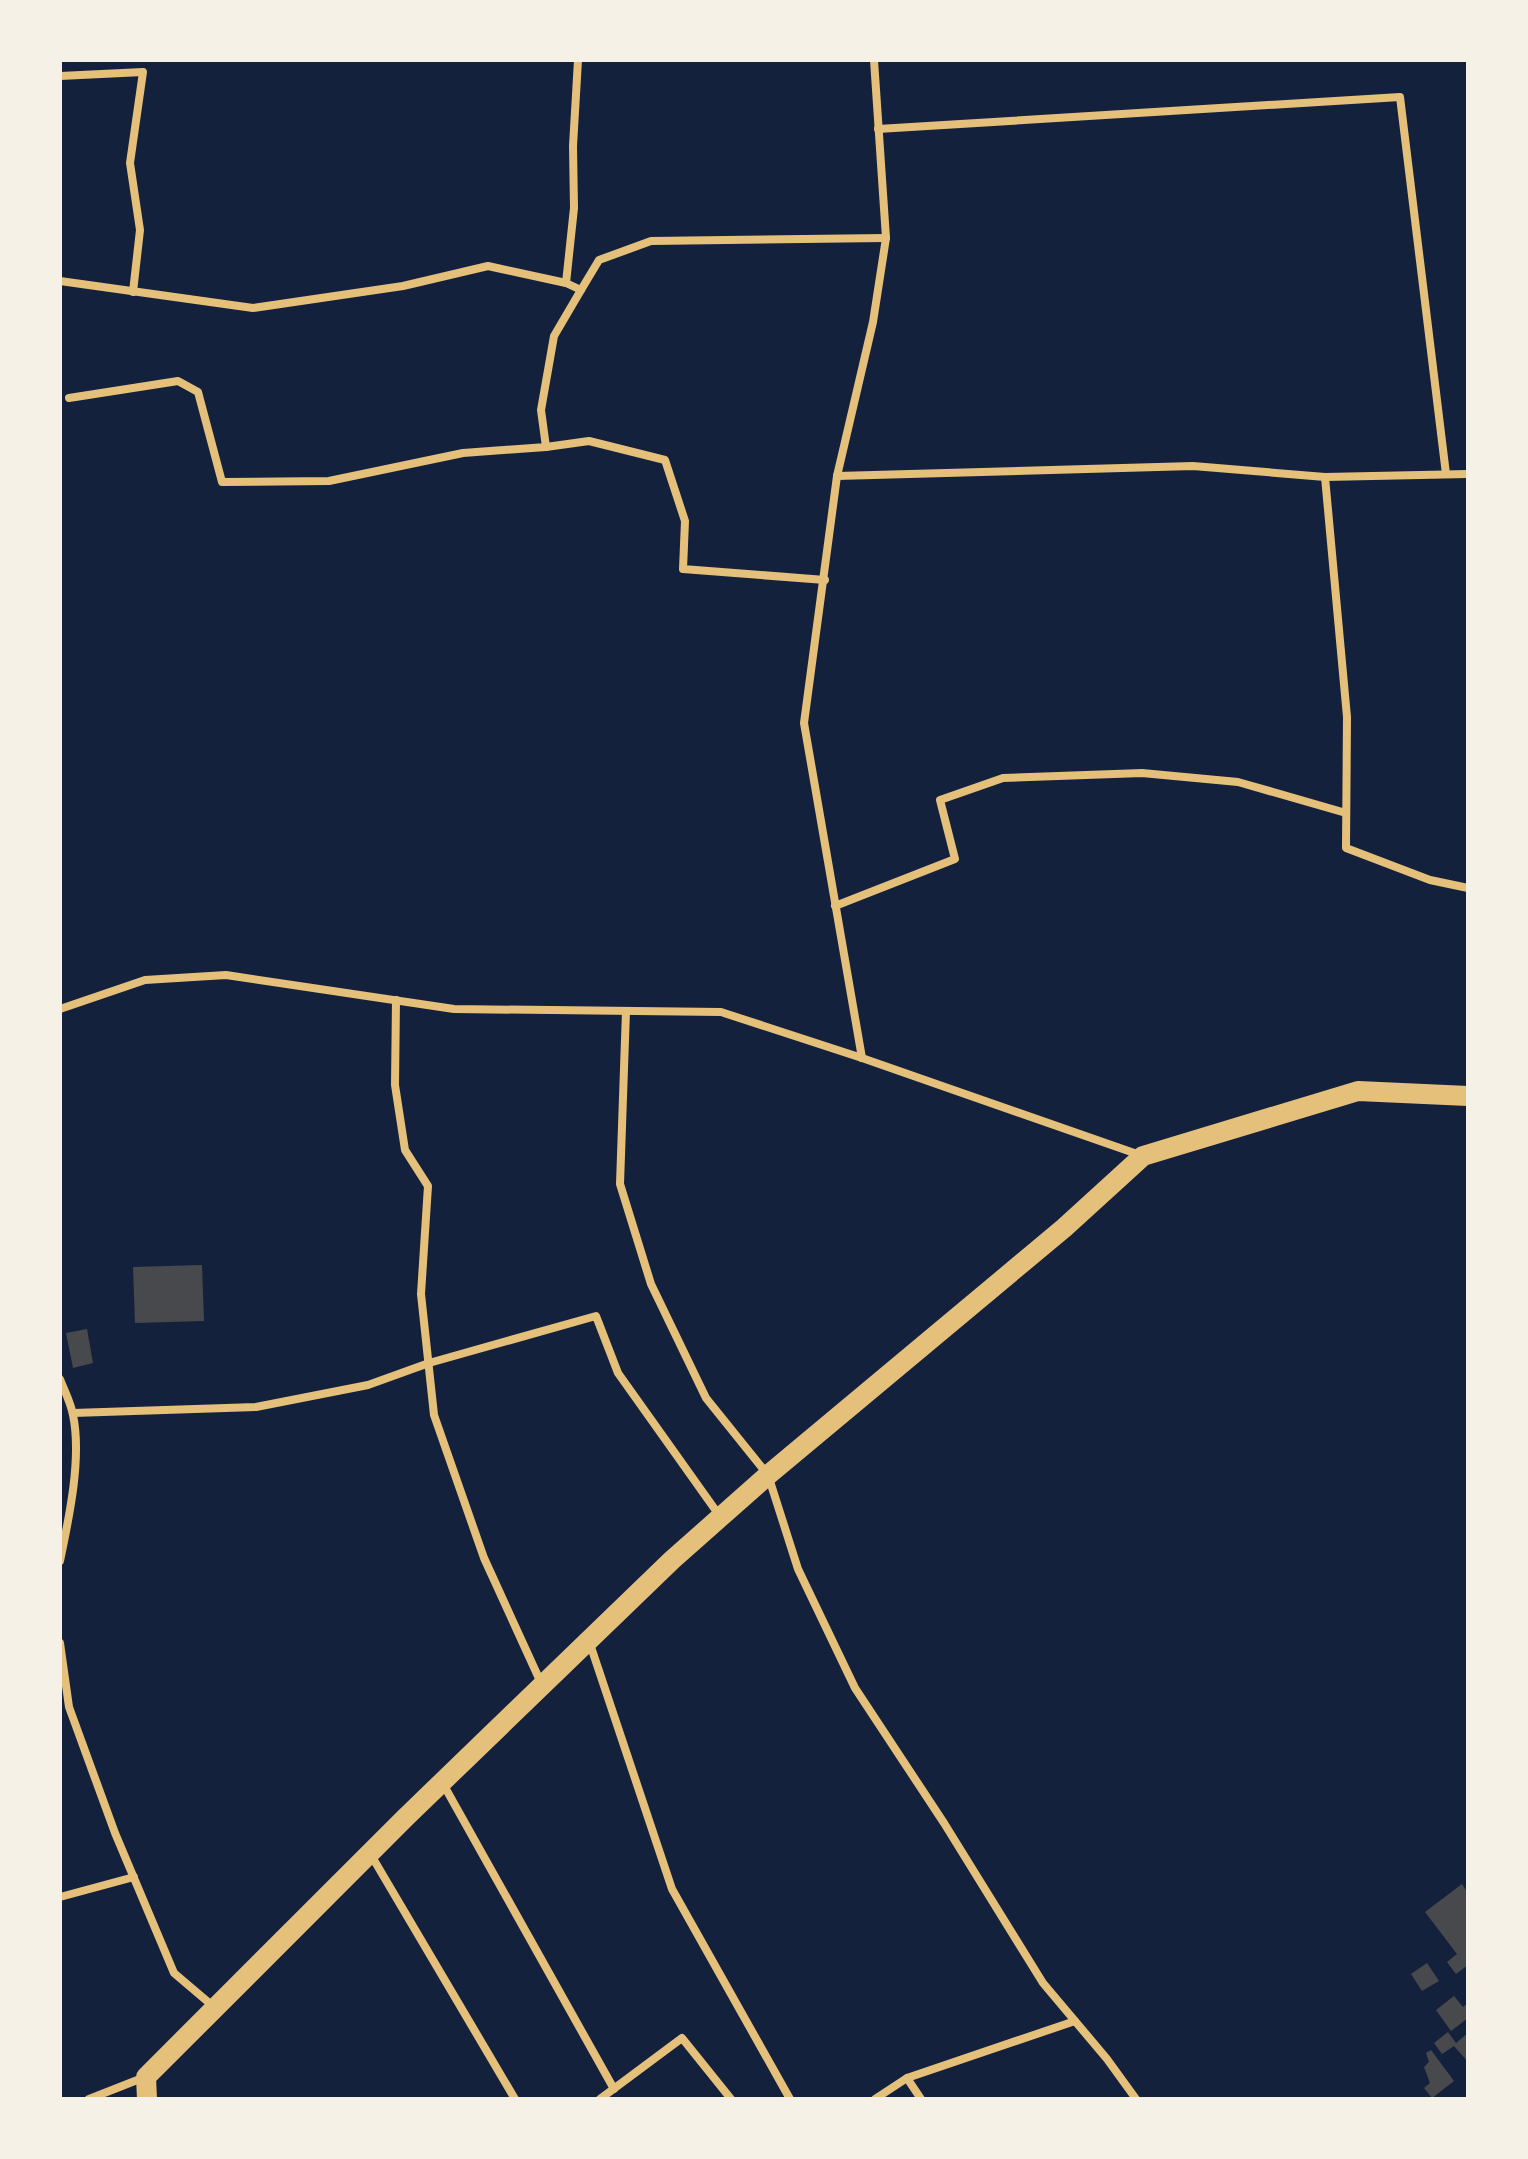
<svg xmlns="http://www.w3.org/2000/svg" width="1528" height="2159" font-family="'Asap Condensed',sans-serif">
<rect width="100%" height="100%" fill="#14213d"/>
<g fill="#48494c">
<polygon points="202,1265 204,1321 135,1323 133,1267"/>
<polygon points="87,1329 93,1363 73,1368 66,1333"/>
<polygon points="1462,1884 1468,1893 1468,1965 1456,1974 1447,1962 1457,1954 1425,1912"/>
<polygon points="1427,1963 1439,1981 1422,1991 1411,1974"/>
<polygon points="1454,1996 1463,2007 1468,2003 1468,2018 1451,2031 1436,2010"/>
<polygon points="1448,2032 1456,2043 1468,2033 1468,2062 1454,2046 1442,2054 1434,2043"/>
<polygon points="1431,2050 1454,2081 1432,2098 1424,2088 1430,2083 1424,2067 1429,2062 1426,2053"/>
</g>
<g fill="none" stroke-linecap="round" stroke-linejoin="round">
<g stroke="#e5c07b" stroke-width="8">
<polyline points="60,76 143,72 130,163 140,230 133,292"/>
<polyline points="878,129 1400,97 1446,474"/>
<polyline points="60,281 253,308 403,286 488,266 566,283 581,290 599,260 651,241 886,238"/>
<polyline points="566,283 574,208 573,146 578,60"/>
<polyline points="69,398 178,381 198,392 222,482 329,481 463,453 546,447 541,410 554,336 581,290"/>
<polyline points="546,447 589,441 665,460 685,521 683,569 825,580"/>
<polyline points="837,476 1193,466 1325,477 1468,474"/>
<polyline points="1325,477 1347,717 1346,848 1430,880 1468,888"/>
<polyline points="835,906 955,859 940,800 1003,778 1142,773 1238,782 1346,813"/>
<polyline points="396,1000 395,1085 405,1150 428,1186 421,1294 434,1415 484,1558 542,1685"/>
<polyline points="60,1009 145,980 226,975 454,1009 721,1012 862,1058 1140,1155"/>
<polyline points="626,1011 620,1184 651,1284 706,1398 768,1475 798,1569 855,1688 944,1823 1043,1983 1107,2059 1136,2099"/>
<polyline points="862,1058 804,723 837,476 873,322 886,238 874,60"/>
<path d="M 60,1379 C 64,1390 71,1403 73,1415 C 82,1458 69,1518 60,1561"/>
<polyline points="73,1413 256,1407 368,1385 429,1363 596,1316 618,1373 719,1515"/>
<polyline points="589,1641 672,1889 790,2099"/>
<polyline points="60,1643 69,1707 115,1833 174,1973 214,2007"/>
<polyline points="442,1782 614,2089"/>
<polyline points="371,1855 515,2099"/>
<polyline points="60,1897 134,1877"/>
<polyline points="907,2078 921,2099"/>
<polyline points="89,2099 145,2077"/>
<polyline points="600,2099 682,2038 731,2099"/>
<polyline points="875,2099 907,2078 1075,2021"/>
</g>
<polyline stroke="#e5c07b" stroke-width="20" points="147,2099 146,2077 406,1817 672,1560 768,1475 1064,1228 1143,1156 1358,1091 1468,1096"/>
</g>
<rect width="1528" height="2159" fill="none" stroke="#f6f1e7" stroke-width="124"/>
</svg>
